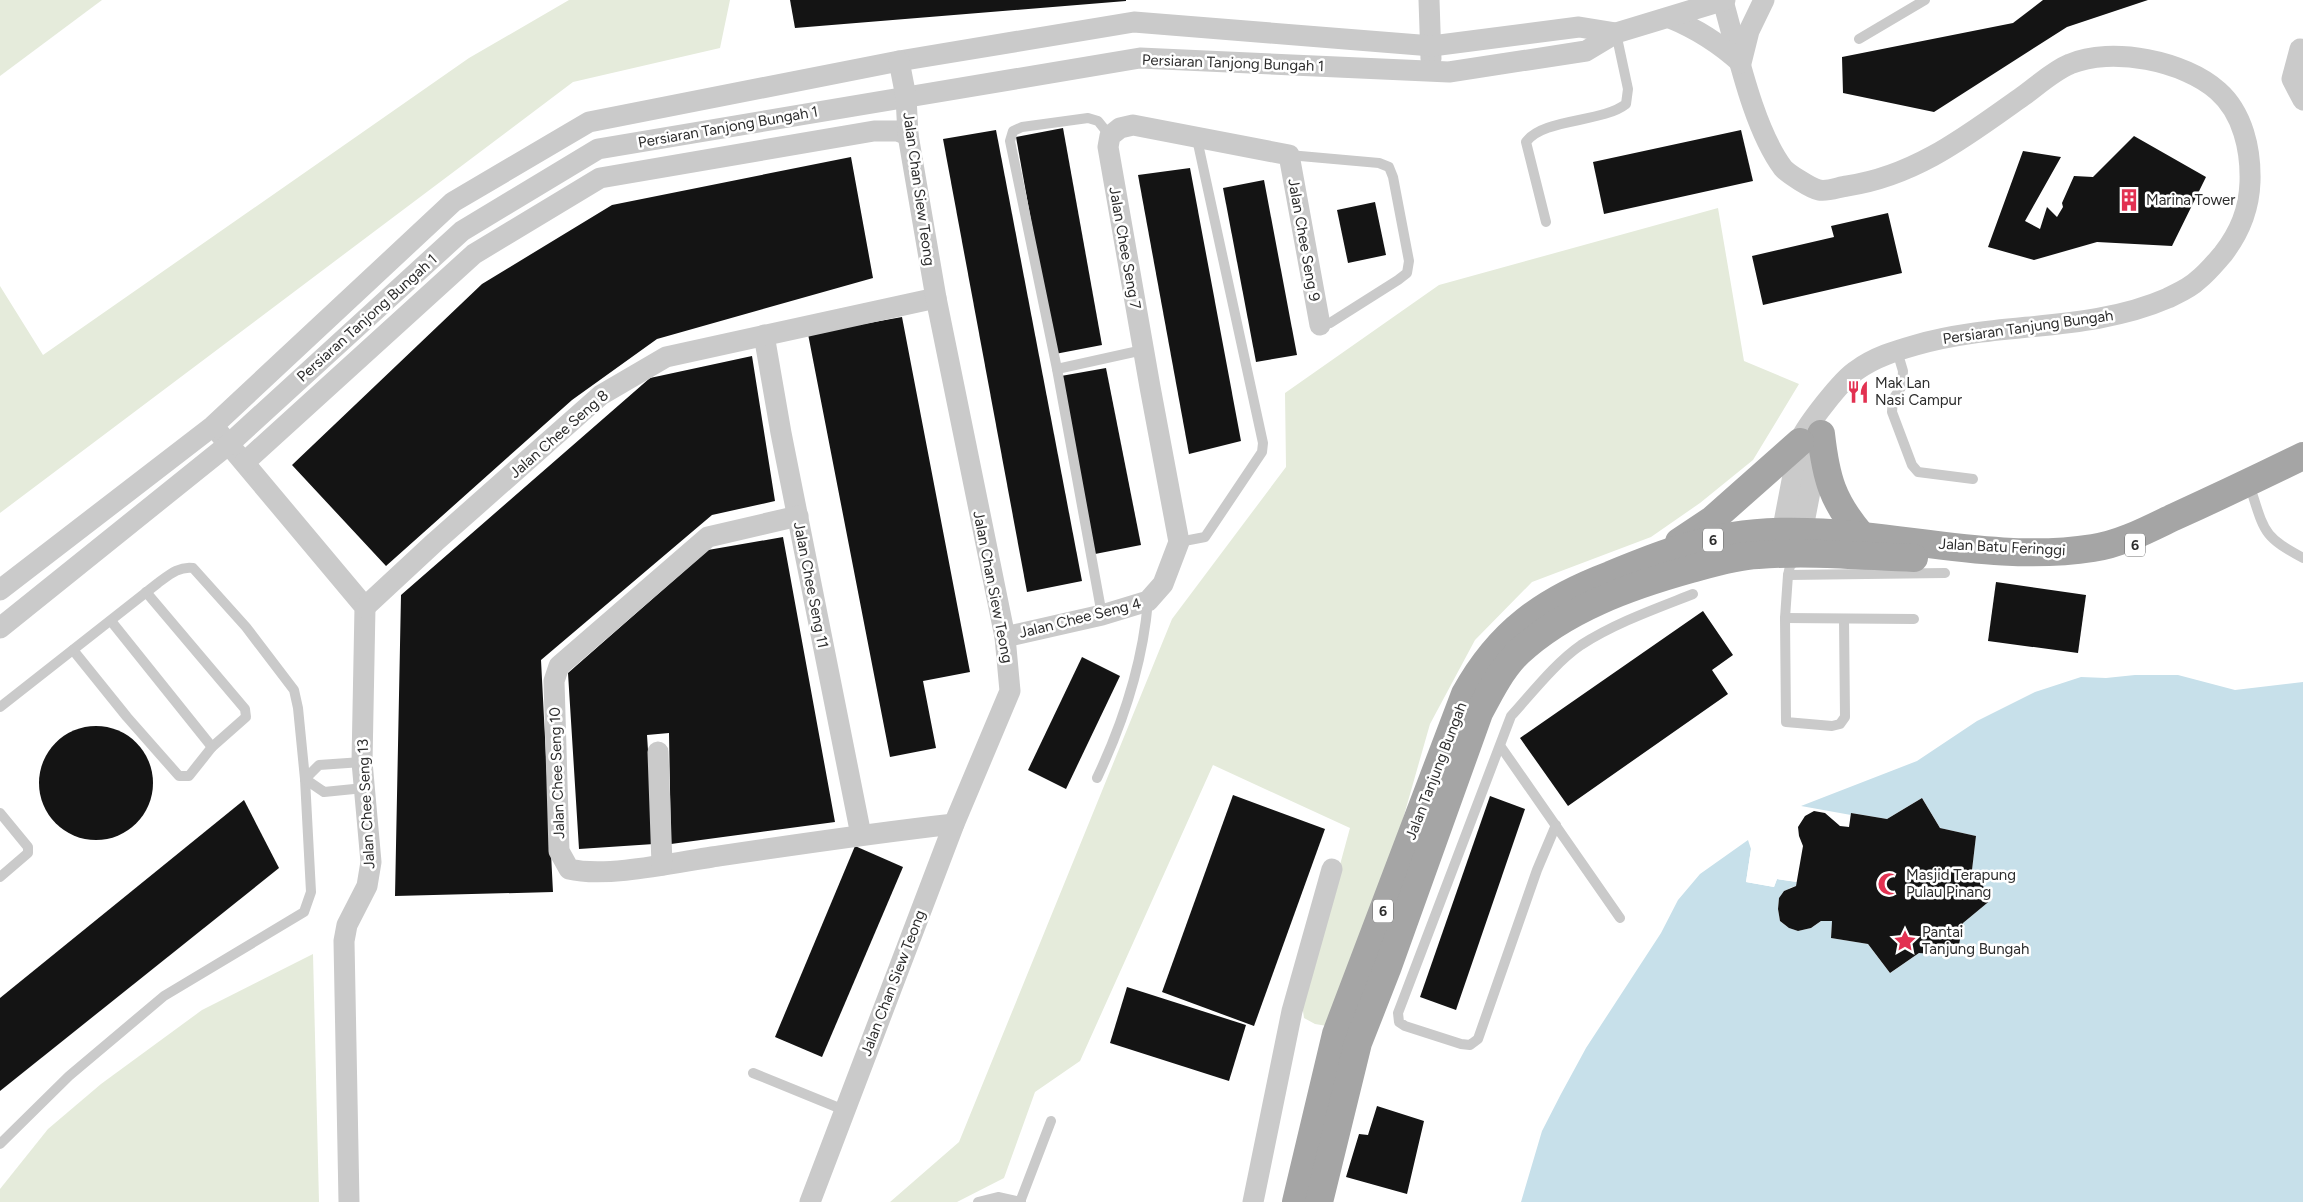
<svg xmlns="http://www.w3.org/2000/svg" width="2303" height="1202" font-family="Figtree,sans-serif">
<rect width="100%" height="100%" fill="#fff"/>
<g fill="#e5ebdb">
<polygon points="0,0 102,0 0,76"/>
<polygon points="569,0 730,0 720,48 573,82 0,513 0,286 43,355 469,58"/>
<polygon points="1718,208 1744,361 1799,384 1753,460 1700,503 1651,537 1532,582 1475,640 1430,724 1379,903 1327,1026 1315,1024 1304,1018 1302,1004 1350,828 1213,765 1080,1061 1035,1092 1004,1178 957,1202 890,1202 959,1142 1172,619 1286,467 1285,393 1439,285"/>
<polygon points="313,954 319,1202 0,1202 0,1189 48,1129 101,1084 202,1010"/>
</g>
<polygon fill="#c7e0ea" points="2135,675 2178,675 2235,690 2303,682 2303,1202 1521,1202 1542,1131 1561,1094 1586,1048 1661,933 1678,900 1700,874 1748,840 1751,849 1746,882 1774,887 1777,879 1797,882 1796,886 1789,888 1811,928 1821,921 1832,921 1868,944 1890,973 1919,953 1940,828 1922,798 1887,819 1851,815 1801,806 1917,761 1977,721 2035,692 2081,677 2106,678"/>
<polygon fill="#fff" points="1922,798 1940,828 1976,836 1972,870 1992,899 1963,923 1957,956 1919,953 1890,973 1868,944 1831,938 1832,921 1821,921 1811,928 1798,931 1789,928 1780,921 1778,909 1779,898 1784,891 1796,886 1797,882 1777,879 1774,887 1746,882 1751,849 1753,849 1749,880 1773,884 1777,876 1799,881 1798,887 1786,893 1782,899 1780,909 1783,919 1798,929 1810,925 1820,919 1833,919 1834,935 1870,941 1891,970 1919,951 1955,953 1961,922 1988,899 1969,871 1973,838 1938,830 1921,802 1887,821 1850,818 1851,813 1887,819"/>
<g fill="#141414">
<polygon points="790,0 1126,0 1126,1 795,28"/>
<polygon points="2043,0 2148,0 2067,27 1934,112 1843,93 1842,57 2013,23"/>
<polygon points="1063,128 1102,345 1055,354 1016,137"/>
<polygon points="996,130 1082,581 1027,592 943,139"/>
<polygon points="1741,130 1753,181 1604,214 1593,162"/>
<polygon points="2134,136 2206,177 2172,246 2097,242 2034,260 1988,247 2023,151 2061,157 2025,221 2040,229 2047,207 2057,217 2063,207 2062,203 2074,176 2093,177"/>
<polygon points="851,157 873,278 657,339 572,400 386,566 292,465 482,284 612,205"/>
<polygon points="1190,168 1241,441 1189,454 1138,175"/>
<polygon points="1264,180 1297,355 1256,362 1223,188"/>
<polygon points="1375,202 1386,255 1348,263 1337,210"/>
<polygon points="1888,213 1902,273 1763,305 1752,256 1834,237 1831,226"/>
<polygon points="902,317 970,672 923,681 936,748 890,757 808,334"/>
<polygon points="752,356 775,501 712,515 541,660 553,892 395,896 401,595 650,378"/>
<polygon points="1106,368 1141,545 1095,554 1061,376"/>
<polygon points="783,537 835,822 671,844 669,733 647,735 654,844 579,849 568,673 708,550"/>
<polygon points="1996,582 2086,595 2078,653 1988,641"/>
<polygon points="1703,611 1733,655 1712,670 1728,694 1568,806 1520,738"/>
<polygon points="1082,657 1120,676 1066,789 1028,770"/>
<circle cx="96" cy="783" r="57"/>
<polygon points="1233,795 1325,829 1254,1026 1162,992"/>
<polygon points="1490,796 1525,809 1456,1010 1420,997"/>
<polygon points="1922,798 1940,828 1976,836 1972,870 1992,899 1963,923 1957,956 1919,953 1890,973 1868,944 1831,938 1832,921 1821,921 1811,928 1798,931 1789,928 1780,921 1778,909 1779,898 1784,891 1796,886 1803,846 1799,836 1798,827 1805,816 1814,811 1825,813 1840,826 1849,827 1851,813 1887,819"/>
<polygon points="244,800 279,868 0,1091 0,998"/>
<polygon points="855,846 903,867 822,1057 775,1037"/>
<polygon points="1127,987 1246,1025 1229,1081 1110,1043"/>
<polygon points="1377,1106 1424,1121 1407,1194 1346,1177 1359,1134 1368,1135"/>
</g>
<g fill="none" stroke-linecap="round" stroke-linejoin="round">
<g stroke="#cacaca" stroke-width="10">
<polyline points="1859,39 1925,0"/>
<polyline points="1289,155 1379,163 1389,167 1393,177 1409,261 1407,273 1398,280 1330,323 1320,325"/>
<path d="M 1546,222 L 1526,142 C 1543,118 1602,123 1626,104 L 1628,89 L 1616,33"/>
<polyline points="1897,351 1903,371 1902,386 1893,399 1892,412 1912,465 1918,472 1973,479"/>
<polyline points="1057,369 1143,350"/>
<path d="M 2253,496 C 2265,535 2267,538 2303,558"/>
<polyline points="1179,542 1205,537 1262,452 1263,443 1197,139"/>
<polyline points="1798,558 1790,566 1788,575 1785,618 1786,722 1832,726 1840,724 1845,717 1844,619"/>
<polyline points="1788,575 1945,573"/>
<polyline points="1102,615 1057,369 1010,141 1013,131 1022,127 1088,118 1098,121 1110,136"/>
<polyline points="1785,618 1914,619"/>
<polyline points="111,621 212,747 246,717 245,709 146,592"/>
<polyline points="73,650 127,717 179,776 189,776 212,747"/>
<path d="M 0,707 L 158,583 C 169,575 179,566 193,568 L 246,627 L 294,690 L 298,708 L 305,779 L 311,892 L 304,912 L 164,996 L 69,1076 L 0,1144"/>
<polyline points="1501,747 1620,918"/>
<path d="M 1097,778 C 1123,723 1143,661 1148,601"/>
<polyline points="305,779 324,792 364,788"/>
<polyline points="305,779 319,765 362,762"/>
<polyline points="0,813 28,847 28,853 0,877"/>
<path d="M 1556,825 L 1537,870 L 1478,1039 L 1470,1045 L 1461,1044 L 1405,1026 L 1399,1022 L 1398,1013 L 1511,716 C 1532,693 1555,663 1581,645 C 1615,623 1655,609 1693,594"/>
<polyline points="753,1073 844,1110"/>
<polyline points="978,1202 998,1197 1021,1202"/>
<polyline points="1020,1202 1051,1121"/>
</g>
<g stroke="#cacaca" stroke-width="21">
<polyline points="1429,0 1431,59"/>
<path d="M 1723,1 C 1737,50 1753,128 1783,168 C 1787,173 1812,189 1819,190 C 1827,192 1839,187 1847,186 C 1916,176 1968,135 2023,96 C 2037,86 2053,71 2070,64 C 2111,46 2185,61 2218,91 C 2243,113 2251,150 2250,182 C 2249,210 2240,232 2223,254 C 2215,263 2208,272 2198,280 C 2190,288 2178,293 2168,298 C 2088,333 1998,321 1916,345 C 1895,351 1875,357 1857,370 C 1842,379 1806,426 1799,442 C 1796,450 1796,461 1794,470 C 1790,491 1786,512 1782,533 L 1782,546"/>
<path d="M 1670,18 C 1697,29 1719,43 1741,63 L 1749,31 L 1764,0"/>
<polyline points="2300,49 2292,79 2303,100"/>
<polyline points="764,335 781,433 861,835"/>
<polyline points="220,434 365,607 362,762 371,862 367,886 347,925 344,941 349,1202"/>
<polyline points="245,462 474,254 600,178 874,131 897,131 908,135"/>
<path d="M 798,516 L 708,537 L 559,666 L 554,681 L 559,851 L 569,869 C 606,878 673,863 712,857 C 793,845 873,833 954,824"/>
<polyline points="1802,546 1802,533 1819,445"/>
<polyline points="0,590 213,426 453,202 589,122 899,61 1134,22 1432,46 1579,27 1616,33"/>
<polyline points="365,607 435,542 601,395 666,357 936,298"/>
<polyline points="0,628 229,444 462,231 598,149 1140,58 1449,72 1586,51 1616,33 1725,0"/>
<polyline points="1005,637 1102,615 1148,601 1163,584 1179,542 1150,387 1108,147 1110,136 1120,128 1133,125 1289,155 1320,325"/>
<polyline points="658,752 662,865"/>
<polyline points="810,1202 954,824 1010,691 1005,637 936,298 908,135 906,97 899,61"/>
<polyline points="1253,1202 1292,1011 1332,869"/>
</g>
<g stroke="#a5a5a5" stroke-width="28">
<path d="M 1821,434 C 1826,478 1832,501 1862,536"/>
<polyline points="1679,542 1712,520 1800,442"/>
<path d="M 1296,1202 L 1336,1034 L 1465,694 C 1499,632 1544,600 1610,575 C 1649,559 1689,543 1732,536 C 1852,517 1973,567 2093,548 C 2121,544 2149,529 2174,517 C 2218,497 2260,477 2303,456"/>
<path d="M 1319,1202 L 1358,1043 L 1387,969 L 1479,713 C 1490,692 1501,670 1518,653 C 1565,609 1630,586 1691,569 C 1713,563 1736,556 1758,555 C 1810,551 1862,556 1914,558"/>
</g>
</g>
<defs>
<symbol id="building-bare" viewBox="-9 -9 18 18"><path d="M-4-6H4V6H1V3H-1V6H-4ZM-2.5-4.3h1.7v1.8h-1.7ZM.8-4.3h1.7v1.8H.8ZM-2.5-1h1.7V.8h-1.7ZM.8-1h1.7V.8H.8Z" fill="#e23151" stroke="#fff" stroke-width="2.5" paint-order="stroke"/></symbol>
<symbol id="restaurant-bare" viewBox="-9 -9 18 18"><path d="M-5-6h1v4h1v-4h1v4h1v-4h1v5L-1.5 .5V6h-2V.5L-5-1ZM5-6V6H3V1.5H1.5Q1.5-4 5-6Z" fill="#e23151" stroke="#fff" stroke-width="2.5" paint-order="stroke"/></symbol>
<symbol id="mosque-bare" viewBox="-9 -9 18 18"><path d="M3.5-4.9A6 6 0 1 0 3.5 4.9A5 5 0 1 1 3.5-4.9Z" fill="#e23151" stroke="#fff" stroke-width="2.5" paint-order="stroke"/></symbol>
<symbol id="sight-bare" viewBox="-9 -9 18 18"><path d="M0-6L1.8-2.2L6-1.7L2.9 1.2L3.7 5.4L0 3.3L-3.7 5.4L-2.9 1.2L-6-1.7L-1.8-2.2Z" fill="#e23151" stroke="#fff" stroke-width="2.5" paint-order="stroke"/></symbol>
</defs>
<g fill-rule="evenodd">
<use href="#building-bare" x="2113" y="184" width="32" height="32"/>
<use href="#restaurant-bare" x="1842" y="376" width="32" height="32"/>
<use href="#mosque-bare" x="1873" y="868" width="32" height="32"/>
<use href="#sight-bare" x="1889" y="925" width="32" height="32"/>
</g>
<g text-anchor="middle" stroke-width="5" stroke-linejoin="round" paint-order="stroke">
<g fill="#fff" stroke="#6c6c6c" stroke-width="1">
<rect x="1703" y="528.5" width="20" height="23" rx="4"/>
<rect x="2125" y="533.5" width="20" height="23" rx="4"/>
<rect x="1373" y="899.5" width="20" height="23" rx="4"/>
</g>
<g font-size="14" font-weight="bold" fill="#2d2d2d">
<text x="1713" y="545">6</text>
<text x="2135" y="550">6</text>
<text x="1383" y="916">6</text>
</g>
<g font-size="15" fill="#2d2d2d" stroke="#fff">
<text transform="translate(1233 63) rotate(2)" y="5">Persiaran Tanjong Bungah 1</text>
<text transform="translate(728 127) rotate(-10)" y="5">Persiaran Tanjong Bungah 1</text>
<text transform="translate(919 189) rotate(82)" y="5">Jalan Chan Siew Teong</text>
<text transform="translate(1304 240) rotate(80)" y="5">Jalan Chee Seng 9</text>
<text transform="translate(1125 248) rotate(80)" y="5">Jalan Chee Seng 7</text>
<text transform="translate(367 318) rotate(-42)" y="5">Persiaran Tanjong Bungah 1</text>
<text transform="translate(2028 327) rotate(-8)" y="5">Persiaran Tanjung Bungah</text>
<text transform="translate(559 434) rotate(-41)" y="5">Jalan Chee Seng 8</text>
<text transform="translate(2002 547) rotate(3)" y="5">Jalan Batu Feringgi</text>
<text transform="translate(811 585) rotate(79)" y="5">Jalan Chee Seng 11</text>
<text transform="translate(993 587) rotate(79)" y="5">Jalan Chan Siew Teong</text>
<text transform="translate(1080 618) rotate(-14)" y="5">Jalan Chee Seng 4</text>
<text transform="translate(1436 771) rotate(-69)" y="5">Jalan Tanjung Bungah</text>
<text transform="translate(557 773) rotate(-92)" y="5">Jalan Chee Seng 10</text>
<text transform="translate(366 804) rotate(-93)" y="5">Jalan Chee Seng 13</text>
<text transform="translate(893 983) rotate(-69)" y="5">Jalan Chan Siew Teong</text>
</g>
<g font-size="15" fill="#2d2d2d" stroke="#fff" text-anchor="start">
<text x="2146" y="205">Marina Tower</text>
<text x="1875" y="388">Mak Lan<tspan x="1875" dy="17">Nasi Campur</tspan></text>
<text x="1906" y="880">Masjid Terapung<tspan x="1906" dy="17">Pulau Pinang</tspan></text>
<text x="1922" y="937">Pantai<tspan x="1922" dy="17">Tanjung Bungah</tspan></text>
</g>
</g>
</svg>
